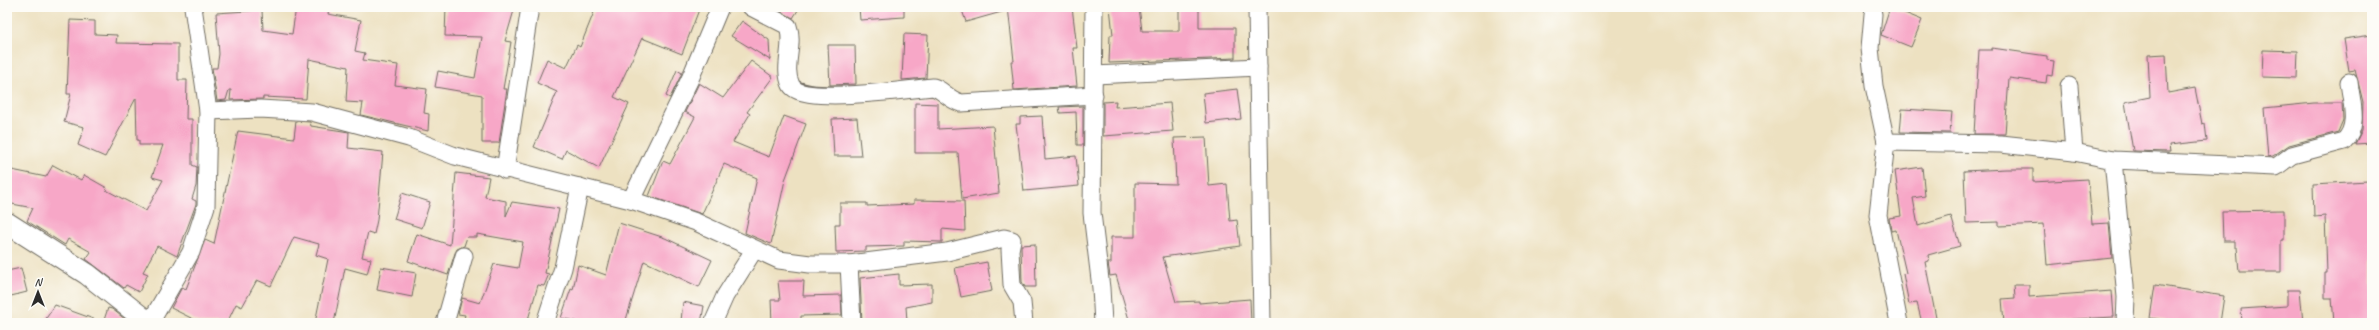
<svg xmlns="http://www.w3.org/2000/svg" width="2379" height="330" font-family="Caveat,sans-serif">
<rect width="100%" height="100%" fill="#fdfcf7"/>
<filter id="ink" filterUnits="userSpaceOnUse"><feTurbulence type="fractalNoise" baseFrequency=".025" numOctaves="2"/><feDisplacementMap in="SourceGraphic" scale="8" xChannelSelector="R" yChannelSelector="G"/><feConvolveMatrix kernelMatrix="1 2 1 2 8 2 1 2 1" color-interpolation-filters="sRGB"/></filter>
<filter id="wash" filterUnits="userSpaceOnUse"><feTurbulence type="fractalNoise" baseFrequency=".012" numOctaves="4" result="noise"/><feDisplacementMap in="SourceGraphic" scale="16" xChannelSelector="R" yChannelSelector="G"/><feGaussianBlur stdDeviation="0.9" result="paint"/><feColorMatrix in="noise" values="0 0 0 0 0 0 0 0 0 0 0 0 0 0 0 0 0 1.4 0 .05"/><feComposite in="paint" operator="in"/></filter>
<g filter="url(#wash)">
<rect width="100%" height="100%" fill="#ede1c1"/>
<g id="blocks">
<g fill="#f7a7c7">
<polygon points="296,7 329,7 328,14 361,20 355,51 365,53 363,60 398,65 395,85 427,89 424,113 429,114 428,131 361,115 363,103 346,102 348,67 309,59 306,99 263,97 263,99 230,100 231,90 229,90 226,100 217,101 212,68 217,68 219,54 216,13 262,10 263,30 292,34"/>
<polygon points="446,7 515,7 505,41 511,42 503,89 507,89 499,143 482,143 482,95 435,87 438,71 475,78 482,37 445,36"/>
<polygon points="596,7 700,7 682,54 642,38 614,97 629,104 599,168 566,150 562,159 534,147 557,92 537,83 547,59 566,68 577,45 580,47"/>
<polygon points="773,7 800,7 793,18"/>
<polygon points="859,7 904,7 904,17 860,20"/>
<polygon points="961,7 1005,7 1005,11 966,22"/>
<polygon points="1008,7 1072,7 1077,48 1073,48 1077,86 1014,90 1011,61 1014,61"/>
<polygon points="1110,7 1139,7 1142,31 1179,31 1179,7 1199,7 1199,28 1235,28 1235,58 1109,63 1110,35 1113,35"/>
<polygon points="1890,7 1922,20 1911,47 1881,35"/>
<polygon points="70,20 95,21 95,34 117,35 116,43 178,44 178,80 187,80 186,119 192,119 192,165 197,167 196,186 192,199 196,201 196,204 177,256 157,246 143,272 148,274 139,292 126,285 124,288 86,259 91,252 68,239 65,245 27,221 33,208 7,203 7,169 46,177 53,165 81,180 84,175 107,188 106,190 146,211 163,180 152,177 163,145 139,145 139,140 137,140 136,98 105,157 78,145 84,127 64,122 71,94 67,94"/>
<polygon points="742,21 769,40 770,60 731,36"/>
<polygon points="904,34 928,35 926,78 902,80"/>
<polygon points="2372,35 2372,143 2355,144 2362,130 2363,102 2355,70 2349,71 2344,39"/>
<polygon points="828,45 855,45 856,84 830,85"/>
<polygon points="1992,48 2047,56 2047,60 2054,61 2052,76 2047,75 2046,83 2009,78 2005,134 1974,134 1979,50 1992,50"/>
<polygon points="2263,50 2298,51 2297,78 2262,77"/>
<polygon points="2166,54 2168,93 2195,88 2202,124 2205,123 2207,141 2169,145 2170,152 2133,151 2125,102 2150,97 2148,55"/>
<polygon points="751,61 773,77 747,112 750,114 733,142 769,157 784,116 806,124 785,180 771,244 745,233 757,178 724,164 702,214 649,196 663,161 670,164 695,117 685,112 699,83 723,98"/>
<polygon points="677,70 682,73 670,98 666,96"/>
<polygon points="1237,89 1241,119 1206,123 1203,93"/>
<polygon points="1116,101 1115,107 1170,103 1173,131 1103,136 1103,102"/>
<polygon points="915,103 938,104 938,129 993,126 999,193 962,199 958,153 915,153"/>
<polygon points="2314,103 2342,103 2343,120 2338,132 2289,145 2273,156 2268,157 2264,108"/>
<polygon points="1083,106 1083,145 1077,145 1076,112 1060,113 1059,107"/>
<polygon points="1902,109 1952,112 1950,133 1900,132"/>
<polygon points="1042,116 1045,159 1076,156 1079,186 1024,191 1016,124 1020,124 1020,117"/>
<polygon points="857,118 861,156 834,156 832,119"/>
<polygon points="296,121 310,122 311,126 349,132 348,148 383,152 377,220 374,234 368,232 362,257 371,259 367,274 345,268 334,323 315,323 328,259 316,255 319,244 294,237 271,286 257,280 242,307 236,304 227,323 201,323 171,308 182,287 186,289 205,240 214,244 238,131 294,138"/>
<polygon points="1206,137 1209,186 1227,184 1230,221 1237,220 1240,246 1163,257 1176,302 1199,301 1199,303 1250,299 1251,323 1130,323 1116,275 1110,276 1108,263 1111,263 1111,237 1135,237 1135,183 1176,184 1174,138"/>
<polygon points="1922,167 1925,196 1913,198 1918,226 1951,216 1960,246 1928,255 1929,261 1925,262 1937,323 1922,323 1917,303 1909,304 1903,274 1906,273 1896,230 1891,231 1889,218 1901,216 1895,171"/>
<polygon points="2006,169 2033,169 2033,182 2088,179 2092,224 2109,223 2112,258 2047,265 2044,224 1999,226 1999,222 1966,223 1964,171"/>
<polygon points="456,173 489,177 485,197 506,201 506,216 512,202 559,209 545,273 549,274 544,286 538,285 527,323 463,323 465,315 458,314 462,298 480,303 494,264 518,268 523,242 477,234 477,237 467,237 464,246 457,249 455,253 448,275 408,261 417,234 450,245"/>
<polygon points="2368,181 2372,226 2372,323 2334,323 2332,298 2325,298 2325,273 2327,273 2325,216 2314,217 2313,184"/>
<polygon points="402,193 430,202 422,228 394,219"/>
<polygon points="914,200 964,201 965,231 942,229 942,242 904,241 904,246 866,247 866,251 836,252 835,224 840,224 840,203 867,203 867,206 914,204"/>
<polygon points="2284,210 2284,240 2281,240 2281,272 2239,272 2237,247 2235,247 2235,241 2223,241 2222,211"/>
<polygon points="619,223 665,238 712,260 699,287 644,261 625,323 584,323 561,318 571,289 573,290 578,265 606,275"/>
<polygon points="1035,244 1036,287 1025,287 1022,282 1021,245"/>
<polygon points="987,262 992,291 961,297 955,268"/>
<polygon points="381,267 416,273 412,297 377,290"/>
<polygon points="21,268 27,292 7,297 7,271"/>
<polygon points="899,274 899,285 932,284 932,302 906,307 907,321 862,323 860,278"/>
<polygon points="778,281 804,281 803,296 841,295 842,315 801,316 801,323 772,323 771,300 780,300"/>
<polygon points="2014,285 2029,285 2029,297 2112,291 2114,317 2004,323 2002,299 2015,298"/>
<polygon points="2155,285 2224,296 2220,323 2182,323 2150,318"/>
<polygon points="2287,290 2300,290 2303,323 2242,323 2241,309 2287,306"/>
<polygon points="683,302 704,306 701,323 681,321"/>
<polygon points="55,305 99,321 99,323 43,323"/>
<polygon points="108,308 112,309 130,323 103,323"/>
</g>
</g>
</g>
<g filter="url(#ink)">
<use href="#blocks" fill-opacity="0" stroke="#6f6b60" stroke-width="1"/>
<g fill="none" stroke-linecap="round" stroke-linejoin="round">
<defs>
<g id="minor">
<path d="M 751,7 L 788,26 C 795,45 782,67 791,85 C 801,105 910,89 933,87 C 944,90 947,99 961,103 L 1094,95"/>
<polyline points="1094,7 1092,213 1101,288 1103,323"/>
<polyline points="1257,7 1262,323"/>
<polyline points="1873,14 1870,48 1874,86 1886,142 1878,215 1899,323"/>
<polyline points="1095,75 1258,67"/>
<polyline points="2069,86 2074,152"/>
<polyline points="208,111 260,109 312,112 409,138 455,156 631,200 696,222 779,260 810,264 849,264 947,252 1004,238 1012,240 1010,250 1012,285 1022,302 1024,323"/>
<path d="M 1886,142 L 2001,144 L 2074,152 L 2113,160 L 2276,167 L 2292,155 L 2344,141 C 2360,126 2351,101 2349,82"/>
<polyline points="2113,160 2126,297 2125,323"/>
<polyline points="505,170 530,7"/>
<polyline points="631,200 690,79 720,7"/>
<polyline points="849,264 852,323"/>
<polyline points="150,323 191,252 206,206 208,111 193,7"/>
<polyline points="445,323 464,256"/>
<polyline points="545,323 563,268 580,187"/>
<polyline points="713,323 725,296 754,250"/>
</g>
<polyline id="tertiary" points="7,223 87,274 149,323"/>
</defs>
<use href="#minor" stroke="#6f6b60" stroke-width="19"/>
<use href="#tertiary" stroke="#6f6b60" stroke-width="23"/>
<use href="#minor" stroke="#fff" stroke-width="17"/>
<use href="#tertiary" stroke="#fff" stroke-width="21"/>
</g>
</g>
<rect width="2379" height="330" fill="none" stroke="#fdfcf7" stroke-width="24"/>
<g transform="translate(38 292)" stroke="#fdfcf7" stroke-width="3" paint-order="stroke">
<path d="M0-3L7 15L0 10L-7 15Z" fill="#2b2b2b"/>
<text y="-6" font-size="11" font-weight="bold" text-anchor="middle" fill="#2b2b2b">N</text>
</g>
</svg>
